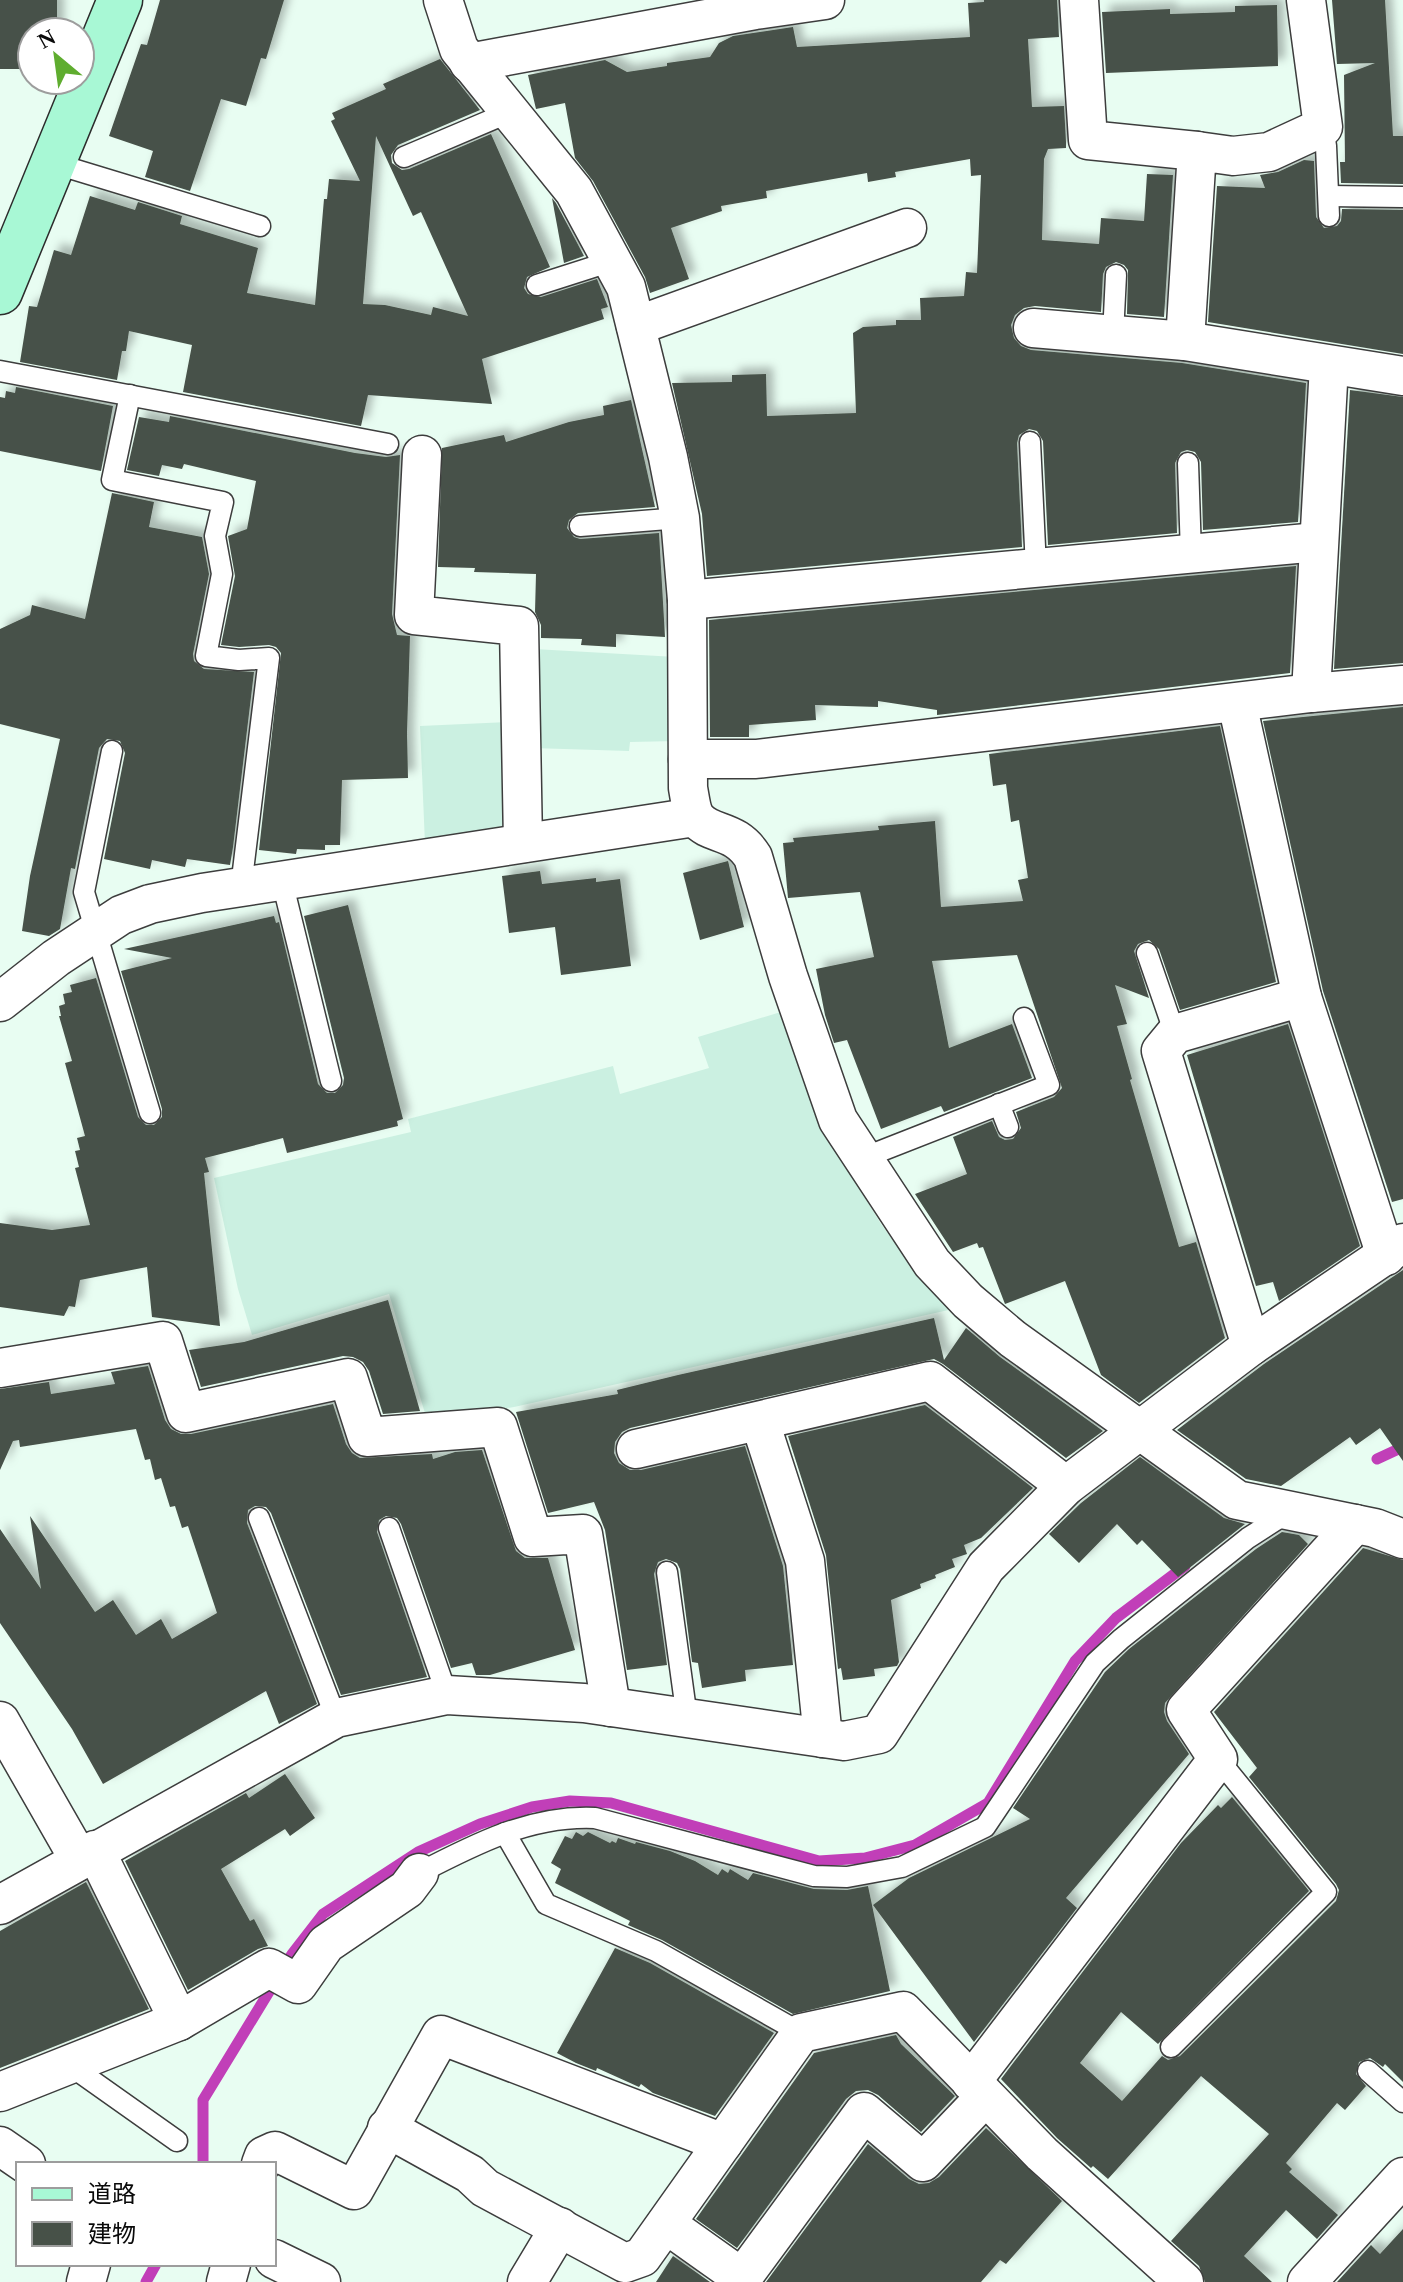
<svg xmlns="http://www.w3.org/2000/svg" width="1403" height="2282" font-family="'Times New Roman','Noto Sans JP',serif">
<defs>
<filter id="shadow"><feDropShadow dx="7" dy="-7" stdDeviation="4" flood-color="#0004"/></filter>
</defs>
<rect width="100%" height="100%" fill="#e8fdf2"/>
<g fill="#cbf0e1">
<polygon points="534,649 676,657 677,741 630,742 629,751 532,748"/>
<polygon points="508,722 506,833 425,844 420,726"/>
<polygon points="784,1011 826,1134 881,1224 906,1258 953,1309 514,1407 427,1420 389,1294 252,1335 238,1289 214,1178 411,1132 408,1119 613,1066 620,1094 709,1068 698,1037"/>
</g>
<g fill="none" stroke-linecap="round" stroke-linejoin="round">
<g stroke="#c13fb8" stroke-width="11">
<polyline points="1377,1459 1403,1447"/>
<polyline points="203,2164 203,2100 292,1954 323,1914 418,1852 480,1824 532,1807 570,1801 611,1803 819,1861 865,1858 915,1845 988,1803 1075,1661 1116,1618 1185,1566"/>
<polyline points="146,2282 156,2264"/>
</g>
</g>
<g fill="#475148" fill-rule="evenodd" filter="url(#shadow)">
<polygon points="0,0 57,0 57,32 32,32 32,69 0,69"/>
<polygon points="160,0 284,0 266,59 261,58 246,106 221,99 190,191 145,177 153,151 109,136 141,44 147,45"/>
<polygon points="984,0 1057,0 1059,37 1028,39 1032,107 1064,106 1066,142 1066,148 1048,149 1044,159 1042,240 1099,244 1101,218 1144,221 1147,174 1173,175 1164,317 1127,314 1128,270 1124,265 1116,262 1106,267 1103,274 1101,312 1035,306 1024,308 1015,315 1011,325 1014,338 1021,346 1031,350 1182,363 1306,383 1298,522 1203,530 1201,462 1195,452 1187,450 1181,452 1175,463 1177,533 1048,545 1043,441 1037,431 1029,429 1019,435 1017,443 1022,547 707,576 702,514 672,383 732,382 732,375 766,374 767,416 856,413 853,333 863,327 896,325 896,320 921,320 920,298 964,296 966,272 977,273 981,175 971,176 970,159 895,172 896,177 868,182 867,173 766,191 767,198 721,206 722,211 671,228 689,279 650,293 645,277 593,181 575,158 565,103 536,109 528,75 605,60 627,72 667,66 667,63 710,57 719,43 733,36 793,27 797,47 970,37 968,3 984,2"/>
<polygon points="1332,0 1385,0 1393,136 1403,136 1403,184 1341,183 1340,162 1345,162 1344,75 1375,63 1337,64"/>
<polygon points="1277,5 1278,66 1106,73 1102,12 1170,9 1170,14 1235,12 1235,6"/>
<path d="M 440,59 L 480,110 L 398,145 L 391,155 L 392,163 L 402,170 L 409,169 L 491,134 L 550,267 L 527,277 L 524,288 L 528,294 L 541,297 L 597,279 L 608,307 L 601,309 L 604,319 L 482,359 L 492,404 L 368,395 L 361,426 L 183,392 L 192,345 L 129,331 L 126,351 L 122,351 L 117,380 L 20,362 L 29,306 L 37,307 L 54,250 L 71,255 L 90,196 L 135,210 L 138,202 L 182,216 L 180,224 L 258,248 L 247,293 L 315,305 L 324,199 L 327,199 L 329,179 L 360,181 L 331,121 L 335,119 L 332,113 L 386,89 L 383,84 ZM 376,136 L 413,216 L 421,212 L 468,316 L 433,307 L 431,315 L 385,305 L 363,304 Z"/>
<polygon points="1304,160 1314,161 1316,217 1324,228 1337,226 1341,221 1342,209 1403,210 1403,354 1208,322 1217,186 1265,188 1260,175 1278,172"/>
<polygon points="552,198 556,203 584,256 564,263"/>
<polygon points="16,387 113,406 101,471 0,451 0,397 5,398 6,391 15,393"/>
<polygon points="1350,390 1403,397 1403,663 1334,669"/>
<polygon points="631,400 655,507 578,513 569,520 567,528 574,537 580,539 659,533 665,637 616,634 616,647 581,645 582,639 541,638 541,625 535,612 536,574 474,572 475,568 438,567 442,448 504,435 506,442 569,422 604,415 603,406"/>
<polygon points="170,416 355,453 386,457 400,455 392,614 397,635 410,636 407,733 408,778 342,780 340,845 325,845 325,850 297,849 296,854 259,850 281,653 276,647 269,645 239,647 221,645 235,576 228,536 247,529 256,481 184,464 182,469 162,465 159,476 127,470 139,417 169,422"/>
<polygon points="112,493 154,502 149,527 202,537 209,574 193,654 194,661 204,669 254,672 233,847 230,865 187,859 185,867 152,860 150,869 104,859 125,753 120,741 107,739 99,748 78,853 75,869 71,868 60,929 49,936 22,931 30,876 60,739 0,724 0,629 30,615 32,605 85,619"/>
<polygon points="1296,566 1290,673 937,715 937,710 878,701 878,707 815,705 816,720 749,725 749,737 710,737 709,620"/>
<polygon points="1403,707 1403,1199 1392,1202 1323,991 1263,721"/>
<polygon points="1220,726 1276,982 1180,1010 1159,949 1149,940 1138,944 1134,951 1149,998 1115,985 1127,1024 1117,1026 1132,1079 1130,1080 1179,1247 1196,1242 1225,1338 1139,1403 1101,1375 1065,1281 1005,1304 983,1247 979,1248 977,1243 953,1252 915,1194 967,1174 953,1137 992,1121 999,1137 1005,1140 1013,1139 1021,1128 1016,1112 1054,1097 1062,1088 1017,955 932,961 949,1048 1012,1024 1032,1078 944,1112 941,1106 881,1129 847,1040 834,1043 825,1015 816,969 874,957 860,892 788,898 783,843 794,842 793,838 879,830 878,826 935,821 941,907 1023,901 1018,880 1028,878 1019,820 1011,822 1006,784 993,786 989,754"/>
<polygon points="728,861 744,927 700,940 683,873"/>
<polygon points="540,871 542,884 596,878 596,882 620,879 631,966 561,975 555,927 509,933 502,876"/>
<polygon points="348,905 403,1119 397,1121 398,1126 287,1153 283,1138 205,1158 209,1172 204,1173 220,1326 152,1317 147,1267 80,1280 75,1307 69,1306 64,1316 0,1307 0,1223 52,1230 90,1225 75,1168 79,1167 75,1151 80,1150 77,1138 85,1136 65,1063 72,1061 59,1016 61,1016 59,1006 65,1004 63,994 72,992 70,985 96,978 138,1117 146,1125 154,1125 162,1117 162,1109 121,971 172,958 124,949 274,916 276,923 279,922 318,1084 327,1093 335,1093 343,1085 344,1078 304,916"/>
<polygon points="1288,1024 1360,1246 1279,1301 1273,1282 1256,1286 1187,1055"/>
<polygon points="1403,1270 1403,1461 1380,1428 1356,1445 1350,1437 1281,1486 1246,1479 1177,1430 1264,1364"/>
<polygon points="388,1300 420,1411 383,1414 369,1371 363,1362 353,1357 343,1356 201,1387 189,1350 244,1342"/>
<polygon points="934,1318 944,1360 966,1328 1000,1357 1103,1431 1066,1458 943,1364 934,1359 630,1428 622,1432 615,1442 614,1453 619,1463 630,1470 641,1470 745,1446 783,1566 793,1665 745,1670 746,1681 702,1688 698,1663 692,1662 680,1569 677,1563 666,1559 658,1562 654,1574 667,1665 627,1670 605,1530 594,1502 548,1513 516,1412 618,1394 617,1390 678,1375"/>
<polygon points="148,1366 165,1420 171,1429 181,1434 191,1434 333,1404 346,1444 352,1453 360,1458 432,1454 433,1459 455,1452 482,1450 516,1551 525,1558 548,1558 575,1650 490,1675 476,1675 472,1663 451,1668 401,1524 397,1518 386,1516 379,1520 377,1532 427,1677 341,1695 271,1513 266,1507 255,1506 248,1510 247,1523 317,1704 279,1724 266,1691 103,1784 72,1729 0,1623 0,1529 41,1589 30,1516 95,1612 113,1600 136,1635 161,1619 172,1639 217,1613 188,1526 182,1528 175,1506 170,1507 161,1478 155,1480 150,1459 145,1460 136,1429 20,1447 19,1440 13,1441 0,1470 0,1389 49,1382 51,1394 115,1384 111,1372"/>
<polygon points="925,1405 1033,1488 981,1538 964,1545 967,1554 952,1559 955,1567 935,1575 936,1578 920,1584 921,1588 891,1600 899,1662 897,1666 874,1669 875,1676 843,1680 841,1668 838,1669 826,1555 788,1436"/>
<polygon points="1140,1457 1224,1518 1245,1524 1178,1577 1142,1540 1137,1545 1117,1524 1079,1563 1049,1534 1081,1503"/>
<polygon points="1282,1532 1299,1535 1308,1544 1165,1703 1164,1712 1167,1721 1189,1754 1066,1898 1077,1908 974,2042 873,1905 909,1878 1030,1819 1013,1808 1105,1672 1129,1649 1256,1549"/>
<polygon points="1363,1548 1403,1560 1403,2082 1385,2064 1383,2067 1370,2058 1359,2062 1356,2074 1366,2086 1345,2110 1337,2103 1286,2163 1292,2169 1289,2172 1338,2215 1317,2239 1286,2210 1244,2256 1272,2282 1205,2282 1199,2266 1171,2241 1269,2134 1201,2076 1108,2179 1093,2166 1091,2168 1057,2138 1001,2079 1181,1843 1218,1805 1221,1808 1232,1797 1309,1891 1158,2044 1121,2012 1080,2063 1122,2101 1162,2056 1168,2060 1180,2056 1336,1901 1339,1890 1336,1884 1249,1777 1257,1768 1214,1712"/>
<polygon points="285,1774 315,1818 290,1836 285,1829 221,1869 250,1921 254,1919 268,1946 258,1949 188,1990 125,1861 246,1793 249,1798"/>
<polygon points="576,1832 583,1836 588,1832 610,1843 612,1841 616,1843 618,1838 635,1844 636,1842 670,1851 695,1861 718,1875 722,1869 728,1873 730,1869 748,1880 753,1873 814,1889 847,1890 868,1886 890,1991 793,2014 662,1940 628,1925 630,1921 555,1883 561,1869 551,1863 565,1836 572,1839"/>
<polygon points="86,1882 149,2009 0,2068 0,1931"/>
<polygon points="615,1948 650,1963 774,2033 715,2116 653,2093 641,2084 639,2087 597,2068 596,2071 576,2063 557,2053"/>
<polygon points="896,2035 901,2044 955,2096 921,2132 878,2095 868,2090 856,2091 846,2099 737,2248 696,2219 814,2053"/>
<polygon points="986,2128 1062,2201 1006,2264 1000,2260 981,2282 766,2282 868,2144 909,2179 919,2184 929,2183 939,2177"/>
<polygon points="1403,2229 1403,2282 1337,2282 1371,2245 1380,2254"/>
<polygon points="673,2256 710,2282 656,2282"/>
</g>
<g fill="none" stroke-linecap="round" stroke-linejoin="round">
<defs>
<g id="lane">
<polyline points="1323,127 1326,146 1329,216"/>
<polyline points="404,157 510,112"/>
<polyline points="53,163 260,226"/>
<polyline points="1329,196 1403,197"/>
<polyline points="537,285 612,261"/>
<polyline points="1113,335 1116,275"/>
<polyline points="0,371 388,444"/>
<polyline points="130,395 112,480 223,502 215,536 222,574 206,656 239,660 269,658 241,887"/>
<polyline points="1030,442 1036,568"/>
<polyline points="1188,463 1191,554"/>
<polyline points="580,526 680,518"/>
<polyline points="112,751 84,892 150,1113"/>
<polyline points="282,881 331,1081"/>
<polyline points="1147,953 1175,1034"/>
<polyline points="999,1104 1008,1127"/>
<polyline points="863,1158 1049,1085 1024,1018"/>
<polyline points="259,1518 336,1718"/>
<polyline points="389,1528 447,1695"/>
<polyline points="667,1572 687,1718"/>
<polyline points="505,1833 546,1904 656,1951 801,2033"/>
<path d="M 419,1873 C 475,1844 531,1815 595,1818 L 814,1876 L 847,1877 L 902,1867 L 985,1827 L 1095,1663 L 1121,1639 L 1248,1538 L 1290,1511"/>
<polyline points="1171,2047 1326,1892 1218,1759"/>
<polyline points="71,2066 177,2141"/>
<polyline points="1368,2071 1403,2102"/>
</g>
<g id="street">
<path d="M 443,0 L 459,49 L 574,191 L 626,287 L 668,457 L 680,518 L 687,600 L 688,788 C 690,798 691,812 697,819 C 711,836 735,828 753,857 L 788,976 L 838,1120 L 932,1263 L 968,1301 L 1013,1339 L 1237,1500 L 1375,1528 L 1403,1539"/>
<polyline points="1079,0 1088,140 1197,151"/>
<polyline points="469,63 755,10 825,0"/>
<polyline points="636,326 907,228"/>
<polyline points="1033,328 1185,341 1403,376"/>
<polyline points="1185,341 1197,151 1233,156 1269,152 1323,127 1306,0"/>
<polyline points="422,455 414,615 519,626 523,843"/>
<polyline points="687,600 1318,542"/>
<polyline points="1311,693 1329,365"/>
<polyline points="1237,703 1302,997 1386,1256"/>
<polyline points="688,759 756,759 1311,693 1403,685"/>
<polyline points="0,1002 56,958 121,915 150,904 202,893 695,817"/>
<polyline points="1251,1346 1161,1051 1175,1034 1302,997"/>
<polyline points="0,1368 163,1341 186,1413 348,1378 367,1437 498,1427 533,1537 583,1534 611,1707"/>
<polyline points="760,1422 805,1561 823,1738"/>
<polyline points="636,1449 930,1381 1066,1486"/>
<polyline points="0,1721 79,1859"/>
<polyline points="95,1850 179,2021"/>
<polyline points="0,1905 336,1718 447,1695 584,1703 844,1741 879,1734 986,1567 1066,1486 1251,1346 1403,1243"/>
<polyline points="971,2082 1218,1759 1186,1710 1355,1524"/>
<polyline points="0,2092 179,2021 269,1968 298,1984 326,1944 407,1889 419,1873"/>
<polyline points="387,2128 470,2174 485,2188 625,2263 642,2257 801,2033 903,2011 1042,2154 1184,2282"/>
<polyline points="0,2146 26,2164"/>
<polyline points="261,2164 264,2156 275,2151 354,2190 441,2035 723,2143"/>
<polyline points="666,2224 742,2278 864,2112 923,2162 985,2097"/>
<polyline points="274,2259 321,2282"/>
<polyline points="86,2282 91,2264"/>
<polyline points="226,2282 231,2264"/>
<polyline points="527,2282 560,2227"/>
<polyline points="1307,2282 1403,2177"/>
</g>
<polyline id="secondary" points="0,292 120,0"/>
</defs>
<use href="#lane" stroke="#3d3d3d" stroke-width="23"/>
<use href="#street" stroke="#3d3d3d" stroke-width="41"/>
<use href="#secondary" stroke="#2c2c2c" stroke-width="47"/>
<use href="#lane" stroke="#fff" stroke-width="20"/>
<use href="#street" stroke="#fff" stroke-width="38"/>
<use href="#secondary" stroke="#a8f8d5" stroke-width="44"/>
</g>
<rect x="16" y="2162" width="260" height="104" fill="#ffffff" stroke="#9d9d9d" stroke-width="2"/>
<rect x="32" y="2188" width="40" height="12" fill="#a8f8d5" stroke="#9d9d9d" stroke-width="2"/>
<text x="88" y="2202" font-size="24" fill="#0a0a0a">道路</text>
<rect x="32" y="2222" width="40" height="24" fill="#475148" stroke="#9d9d9d" stroke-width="2"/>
<text x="88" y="2242" font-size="24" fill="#0a0a0a">建物</text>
<g transform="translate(56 56) rotate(331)"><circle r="38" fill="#ffffff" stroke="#9d9d9d" stroke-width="2"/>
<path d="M0-6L14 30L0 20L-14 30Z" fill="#5fad2f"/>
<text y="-12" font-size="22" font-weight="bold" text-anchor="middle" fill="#0a0a0a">N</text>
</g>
</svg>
